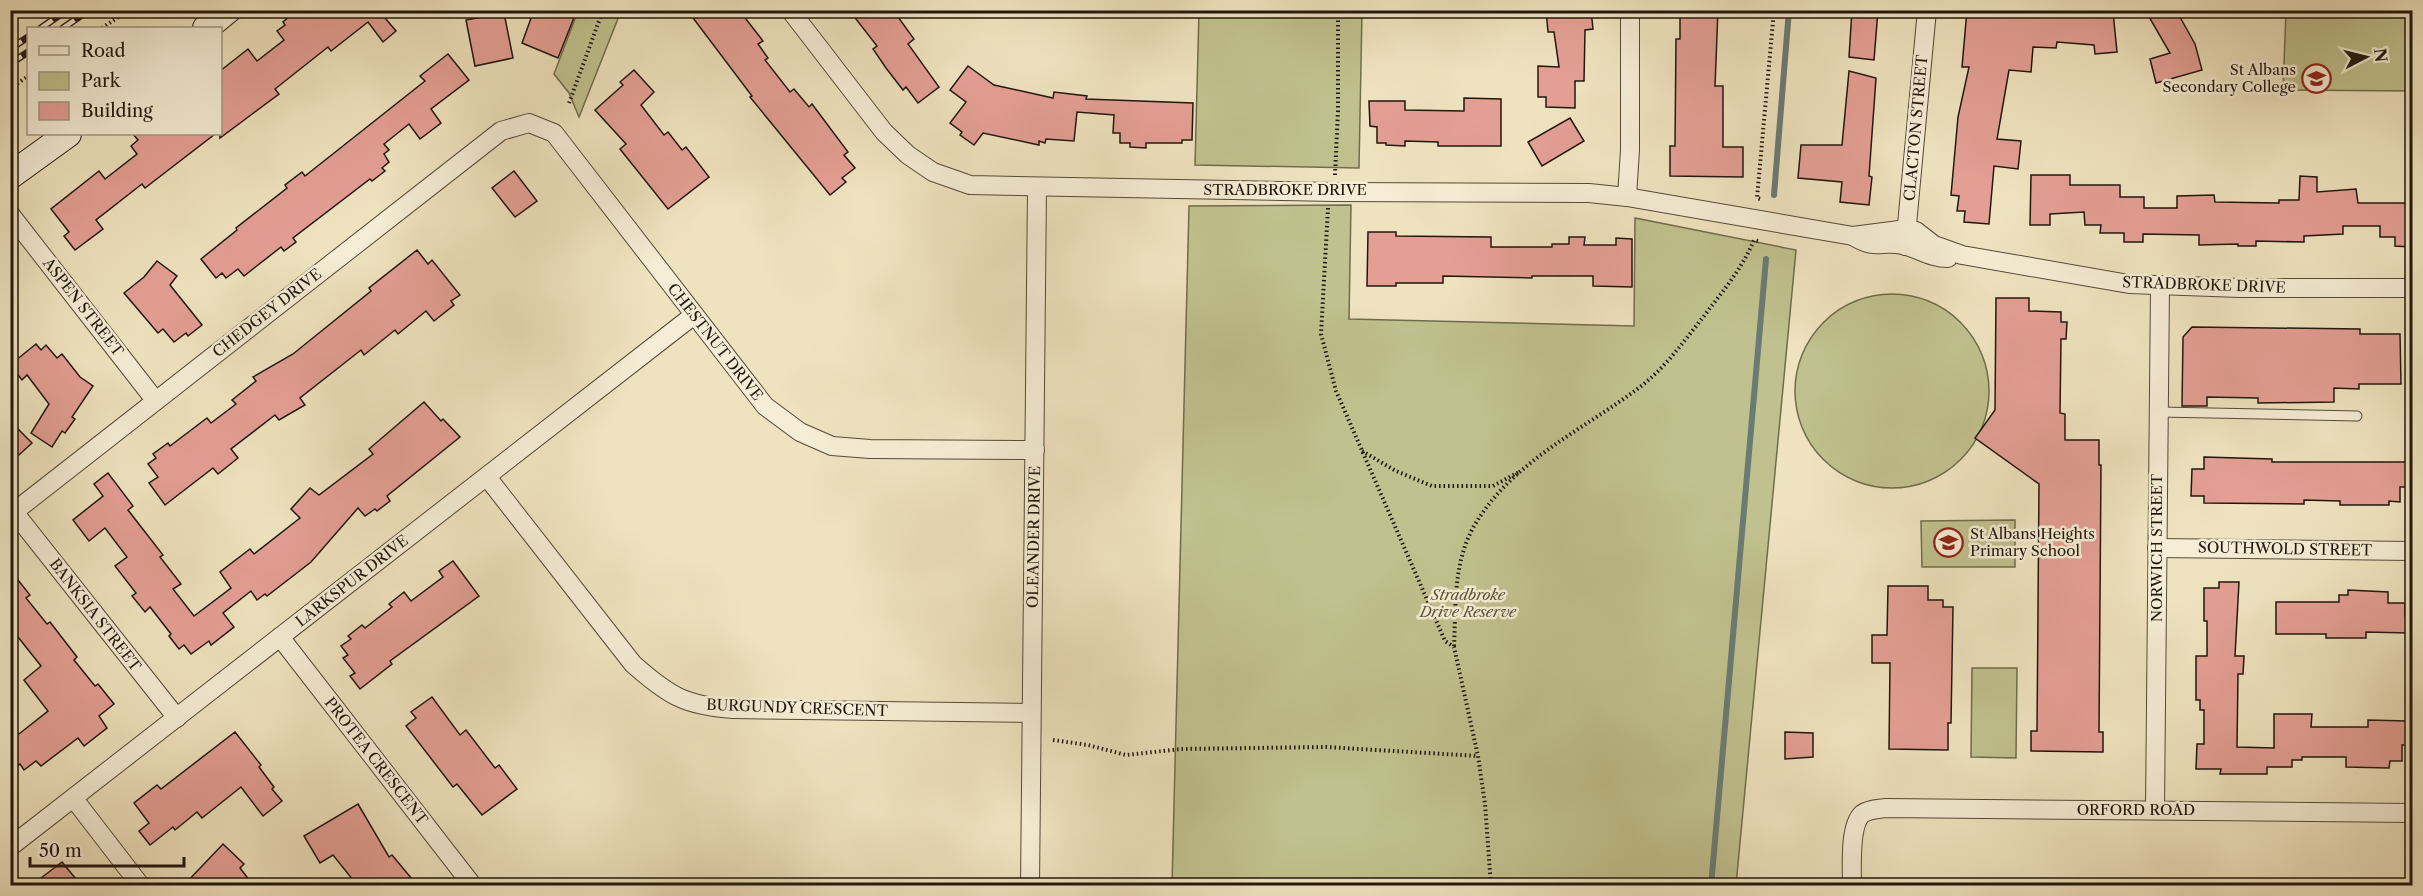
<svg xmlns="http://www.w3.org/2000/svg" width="2423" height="896" font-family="'Libre Caslon Text',serif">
<rect width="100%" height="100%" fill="#efe3bf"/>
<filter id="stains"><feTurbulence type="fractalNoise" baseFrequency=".00333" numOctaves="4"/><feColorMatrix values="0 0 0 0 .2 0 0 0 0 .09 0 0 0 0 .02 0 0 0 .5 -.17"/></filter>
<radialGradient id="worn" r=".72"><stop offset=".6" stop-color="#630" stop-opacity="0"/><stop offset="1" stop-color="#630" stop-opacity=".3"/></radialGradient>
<g fill="#c0c18e" stroke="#706c4e" stroke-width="1.5">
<polygon points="578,11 621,11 579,117 569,93 554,74"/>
<polygon points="1199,11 1362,11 1359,168 1195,165"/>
<polygon points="2286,11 2412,11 2412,91 2283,90"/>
<polygon points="1351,205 1349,319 1634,326 1635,218 1796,250 1736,885 1172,885 1189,206"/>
<circle cx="1892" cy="391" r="97"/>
<polygon points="2015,520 2015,567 1922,567 1921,521"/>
<polygon points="1972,668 2017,668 2016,758 1971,757"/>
</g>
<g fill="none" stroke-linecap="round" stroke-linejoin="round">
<g stroke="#6a7b74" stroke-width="6">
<polyline points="1774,195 1789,10"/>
<polyline points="1711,886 1766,259"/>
</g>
</g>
<g fill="#e49f94" stroke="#20170e" stroke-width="1.5">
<polygon points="297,10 382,10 380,12 396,31 383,42 368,22 331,51 328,47 275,89 279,94 220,138 220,71 248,49 257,61 284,40 277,31 285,25 283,22"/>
<polygon points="534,10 577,10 558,58 522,43"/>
<polygon points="687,10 739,10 763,41 758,44 768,58 765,60 790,92 794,89 809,107 812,104 848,152 844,155 855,168 842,178 846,182 830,195 750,97 752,96"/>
<polygon points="849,10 893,10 914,39 908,44 939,87 918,103 906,87 903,90 886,68 873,49 877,46"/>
<polygon points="1546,10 1591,10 1593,29 1585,30 1584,81 1575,81 1575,108 1546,107 1546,97 1538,97 1538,66 1559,67 1554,32 1548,32"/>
<polygon points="1680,10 1718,10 1715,86 1723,86 1723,147 1743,147 1743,177 1670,176 1670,146 1675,146 1676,39 1680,39"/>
<polygon points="1852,10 1878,10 1874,60 1849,57"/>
<polygon points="1967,10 2113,12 2117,52 2095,54 2094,45 2057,42 2056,48 2033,47 2031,72 2009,70 1997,139 2021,141 2018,169 1994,166 1989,224 1964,222 1965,211 1957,211 1959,196 1951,195 1958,117 1969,67 1962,67"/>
<polygon points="2145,10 2176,10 2195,44 2202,70 2156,83 2150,59 2170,53"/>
<polygon points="504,13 513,58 475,66 466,20"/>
<polygon points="448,54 469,80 431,109 441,123 420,139 409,124 384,144 389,150 384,154 389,162 382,168 385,171 372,181 370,179 293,238 296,242 284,251 281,247 244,276 238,269 226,278 222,273 216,278 201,259 237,230 236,228 287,188 285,185 302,172 305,176 425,81 420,76"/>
<polygon points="968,66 994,85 1053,98 1054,92 1087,96 1086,99 1193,103 1192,140 1182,140 1182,143 1146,143 1146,148 1130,147 1130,143 1120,143 1120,133 1113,133 1114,115 1077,112 1074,141 1046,139 1045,143 1039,141 1039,145 983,133 974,145 960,135 962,132 950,123 966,102 950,90"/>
<polygon points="634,70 654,92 641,105 664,135 668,132 682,150 686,147 709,177 668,209 620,149 626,144 595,110 623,85 620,82"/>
<polygon points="1849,71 1876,78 1869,176 1872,177 1869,205 1840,202 1842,182 1798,178 1801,145 1842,145"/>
<polygon points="1464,98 1501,99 1501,146 1438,146 1438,142 1405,141 1405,146 1386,145 1386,143 1377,143 1377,127 1370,126 1369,101 1405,101 1405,110 1464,111"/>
<polygon points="1570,118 1584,141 1542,166 1528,142"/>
<polygon points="133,134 215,134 145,188 142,184 96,220 103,229 75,250 64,236 69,232 51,209 99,171 105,179 137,154 131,146 138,140"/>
<polygon points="514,171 537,201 515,217 492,188"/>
<polygon points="2031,175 2070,175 2070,185 2120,185 2120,197 2144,197 2144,208 2177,208 2177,196 2214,195 2215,202 2279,203 2279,200 2299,200 2300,176 2317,177 2317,192 2356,189 2358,203 2411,203 2411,247 2395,246 2395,237 2380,237 2380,226 2343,226 2343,234 2304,236 2304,242 2256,241 2256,246 2238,246 2238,244 2199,245 2199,235 2143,234 2143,242 2124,242 2124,233 2100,233 2101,225 2085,225 2084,212 2050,214 2050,225 2030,225"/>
<polygon points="1368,232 1396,232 1396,236 1491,237 1491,247 1552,247 1552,244 1569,244 1569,237 1585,237 1584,245 1616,245 1616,238 1632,239 1632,287 1593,286 1593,276 1532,276 1532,278 1443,276 1443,283 1396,283 1396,286 1367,286"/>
<polygon points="417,250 428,264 432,260 460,295 451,301 454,305 434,321 426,311 398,334 395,330 364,355 361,350 300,398 305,405 279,420 275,415 231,449 238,458 218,474 213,468 165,505 149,483 158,477 148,464 156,458 153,454 168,443 170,446 207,418 211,423 236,404 232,400 256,381 253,377 293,354 371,291 369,288"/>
<polygon points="157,261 177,276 170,285 202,325 188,336 186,333 174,342 163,329 158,333 124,293 144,277"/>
<polygon points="1996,298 2029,298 2029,311 2061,312 2061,322 2067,322 2066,339 2061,339 2060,413 2065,414 2065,440 2099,440 2099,465 2101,465 2099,732 2103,732 2103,752 2031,751 2031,731 2037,731 2039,484 1975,438 1995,410"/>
<polygon points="2192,327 2360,329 2360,334 2400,334 2401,384 2359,384 2359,389 2334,388 2334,402 2258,403 2258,398 2207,397 2207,406 2182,406 2183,337"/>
<polygon points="36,344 41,350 46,345 57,358 62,354 80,377 93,386 72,417 75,419 65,433 62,431 52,447 31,433 49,404 27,375 22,380 10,365"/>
<polygon points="424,402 441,421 443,419 460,437 387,496 390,501 377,511 375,509 365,516 358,508 311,562 267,596 265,594 257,600 251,591 223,613 234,627 211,645 209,641 191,654 184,645 179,649 169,636 171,634 150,607 145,612 132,596 136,593 115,566 127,557 105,528 89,541 73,520 103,496 94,484 108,473 133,506 128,510 163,555 160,557 181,584 173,589 194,616 231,588 220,572 250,549 254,554 300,518 291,509 310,488 319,495 373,454 369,449"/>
<polygon points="10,421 32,443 10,463"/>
<polygon points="2204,457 2272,459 2272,462 2408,462 2408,487 2400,487 2400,502 2389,501 2389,505 2340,505 2340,501 2304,500 2304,504 2204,503 2204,496 2191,496 2192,469 2204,469"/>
<polygon points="453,561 479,596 390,661 392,664 360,689 350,676 355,673 343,658 348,655 341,646 351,639 348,636 362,625 365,628 392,607 389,604 404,592 411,601 443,577 439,571"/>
<polygon points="10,570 30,595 26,598 47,624 50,622 77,657 74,660 95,686 98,684 114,704 99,716 107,728 84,746 78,738 41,766 36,761 24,770 20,764 10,771 10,741 48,711 24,680 41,666 10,627"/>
<polygon points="2219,582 2239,582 2235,656 2244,656 2243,674 2238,674 2237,747 2274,748 2274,714 2312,714 2311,727 2368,727 2368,720 2407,721 2407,745 2402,745 2402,761 2390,761 2389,768 2346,767 2346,757 2302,757 2302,760 2292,760 2292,767 2267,767 2267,774 2220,774 2221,769 2196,769 2197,744 2204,744 2204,710 2200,710 2200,700 2196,700 2196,656 2207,656 2207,621 2204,621 2204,588 2219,588"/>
<polygon points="1888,586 1928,586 1928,600 1943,600 1943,607 1953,607 1951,723 1948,723 1948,750 1889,749 1890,663 1872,663 1872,635 1887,635"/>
<polygon points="2348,590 2388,592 2388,603 2405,603 2405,616 2409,616 2409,633 2366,632 2366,638 2326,638 2326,634 2276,634 2276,602 2339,602 2339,595 2348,595"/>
<polygon points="432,697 460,735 466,730 495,768 499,765 517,789 482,815 457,784 453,787 406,726 416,718 411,712"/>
<polygon points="235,732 261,765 259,767 274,787 272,789 282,801 263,816 241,787 202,818 197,812 175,830 173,827 150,845 139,831 149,823 134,803 157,785 161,789"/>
<polygon points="1785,732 1813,733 1813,757 1785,759"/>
<polygon points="358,804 389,857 392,855 417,885 357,885 333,855 320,863 304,836"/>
<polygon points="223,844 244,864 240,868 253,885 184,885"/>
<polygon points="62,862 81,885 32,885"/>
</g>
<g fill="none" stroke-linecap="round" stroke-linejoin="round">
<defs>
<polyline id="lane" points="2159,412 2357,416"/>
<g id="street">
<polyline points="790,10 884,132 908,155 933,172 970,185 1334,192 1589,193 1627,197 1853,236 1907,229 1916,231 1934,245 1962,255 2129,284 2240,288 2412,288"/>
<polyline points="1627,197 1630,150 1630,10"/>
<polyline points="10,214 155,400"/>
<path d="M 1853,236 C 1877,251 1880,240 1903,245 C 1919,249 1931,258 1948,258"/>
<polyline points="1905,246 1927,10"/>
<path d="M 487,477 L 633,664 C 668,695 685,706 733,709 L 1031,713"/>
<polyline points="14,512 177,718"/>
<polyline points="10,515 501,131 529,123 554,133 765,406 800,432 832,446 870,449 1035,450"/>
<polyline points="2157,548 2412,551"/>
<polyline points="280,637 473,886"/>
<polyline points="74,799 141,886"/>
<polyline points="2155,810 2160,286"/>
<polyline points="10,847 694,315"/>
<polyline points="1030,886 1037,188"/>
<path d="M 1852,886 C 1852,868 1849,826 1862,814 C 1869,809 1878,809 1886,808 L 2412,813"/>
</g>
<g id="secondary">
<polyline points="206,28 228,10"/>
<polyline points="10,176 68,134"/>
</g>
</defs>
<use href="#lane" stroke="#544a3a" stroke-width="11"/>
<use href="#street" stroke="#544a3a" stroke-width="20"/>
<use href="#secondary" stroke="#20170e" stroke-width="28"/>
<g stroke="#20170e" stroke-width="4" stroke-dasharray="1.5 3" stroke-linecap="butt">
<polyline points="102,28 129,10"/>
<polyline points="10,89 28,76"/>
<polyline points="569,103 603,10"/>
<polyline points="1335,175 1338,111 1338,10"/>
<polyline points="1760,199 1757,198 1774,10"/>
<polyline points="1328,208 1321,334 1336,391 1445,641 1454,647 1478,756 1485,804 1491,886"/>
<polyline points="1362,451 1396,471 1432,486 1493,486 1519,472"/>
<path d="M 1454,646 C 1456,606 1453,563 1474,526 C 1512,461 1583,430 1640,387 C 1666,367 1684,341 1704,316 C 1722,292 1742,269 1754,240 L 1758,241"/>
<polyline points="1053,740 1088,745 1126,755 1181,749 1326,747 1478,756"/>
</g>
<use href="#lane" stroke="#f5edd5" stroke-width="9"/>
<use href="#street" stroke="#f5edd5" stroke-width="18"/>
<use href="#secondary" stroke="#f5edd5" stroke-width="26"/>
<defs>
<g id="rail">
<polyline points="41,28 67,10"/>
<polyline points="63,28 89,10"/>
<polyline points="10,49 28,37"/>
<polyline points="10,64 28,52"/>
</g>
</defs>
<use href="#rail" stroke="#20170e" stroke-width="7"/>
<use href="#rail" stroke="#f5edd5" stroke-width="4.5" stroke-dasharray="14" stroke-linecap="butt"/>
</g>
<defs>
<symbol id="school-ring" viewBox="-11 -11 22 22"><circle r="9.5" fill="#f5edd5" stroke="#8f2418" stroke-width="1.5"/><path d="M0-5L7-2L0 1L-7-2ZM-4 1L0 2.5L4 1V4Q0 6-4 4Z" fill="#8f2418"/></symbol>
</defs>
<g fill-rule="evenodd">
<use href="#school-ring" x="2300" y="62" width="33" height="33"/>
<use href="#school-ring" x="1932" y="526" width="33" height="33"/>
</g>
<g text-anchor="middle" stroke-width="5" stroke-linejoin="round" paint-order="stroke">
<g font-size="15" fill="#20170e" stroke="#f5edd5" text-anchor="end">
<text x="2296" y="75">St Albans<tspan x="2296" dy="17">Secondary College</tspan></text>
<text x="1970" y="539" text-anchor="start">St Albans Heights<tspan x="1970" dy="17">Primary School</tspan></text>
</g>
<g font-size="15" fill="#20170e" stroke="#f5edd5">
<text transform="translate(1916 128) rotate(-85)" y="5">CLACTON STREET</text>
<text x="1285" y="195">STRADBROKE DRIVE</text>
<text transform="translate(2204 285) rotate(2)" y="5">STRADBROKE DRIVE</text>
<text transform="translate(83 307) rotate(52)" y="5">ASPEN STREET</text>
<text transform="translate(267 313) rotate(-38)" y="5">CHEDGEY DRIVE</text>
<text transform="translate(715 342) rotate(52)" y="5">CHESTNUT DRIVE</text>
<text transform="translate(1034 537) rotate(-89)" y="5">OLEANDER DRIVE</text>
<text transform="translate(2157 548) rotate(-90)" y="5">NORWICH STREET</text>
<text transform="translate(2285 549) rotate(1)" y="5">SOUTHWOLD STREET</text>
<text transform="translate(352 581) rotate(-38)" y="5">LARKSPUR DRIVE</text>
<text transform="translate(95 615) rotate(52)" y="5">BANKSIA STREET</text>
<text transform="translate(797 708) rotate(2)" y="5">BURGUNDY CRESCENT</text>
<text transform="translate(376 761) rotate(52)" y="5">PROTEA CRESCENT</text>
<text x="2136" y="815">ORFORD ROAD</text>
</g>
<g font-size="15" font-style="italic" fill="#58523b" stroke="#f5edd5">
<text x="1468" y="600">Stradbroke<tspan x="1468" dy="17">Drive Reserve</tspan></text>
</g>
</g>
<rect width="2423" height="896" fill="none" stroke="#efe3bf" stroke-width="36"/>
<rect x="12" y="12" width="2399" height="872" fill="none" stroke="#20170e" stroke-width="3"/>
<rect x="18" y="18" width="2387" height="860" fill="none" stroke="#20170e" stroke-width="1.5"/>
<rect x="27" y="27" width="195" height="108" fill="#f5edd5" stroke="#a09785" stroke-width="1.5"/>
<rect x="39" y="46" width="30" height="9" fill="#f5edd5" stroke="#a09785" stroke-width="1.5"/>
<text x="81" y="57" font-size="18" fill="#20170e">Road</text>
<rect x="39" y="72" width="30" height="18" fill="#c0c18e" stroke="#a09785" stroke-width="1.5"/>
<text x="81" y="87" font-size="18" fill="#20170e">Park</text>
<rect x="39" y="102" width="30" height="18" fill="#e49f94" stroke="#a09785" stroke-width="1.5"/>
<text x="81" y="117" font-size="18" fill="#20170e">Building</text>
<g transform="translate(2366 57) rotate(83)" stroke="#f5edd5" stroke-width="4.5" paint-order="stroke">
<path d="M0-4.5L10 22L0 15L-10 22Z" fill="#20170e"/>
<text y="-9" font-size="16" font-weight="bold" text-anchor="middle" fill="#20170e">N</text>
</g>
<path d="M30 857v9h154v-9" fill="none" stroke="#20170e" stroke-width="3"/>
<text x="39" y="857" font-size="18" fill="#20170e" stroke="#f5edd5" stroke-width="4.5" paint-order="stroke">50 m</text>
<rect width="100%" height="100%" filter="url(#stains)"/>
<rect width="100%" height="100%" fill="url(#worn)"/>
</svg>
